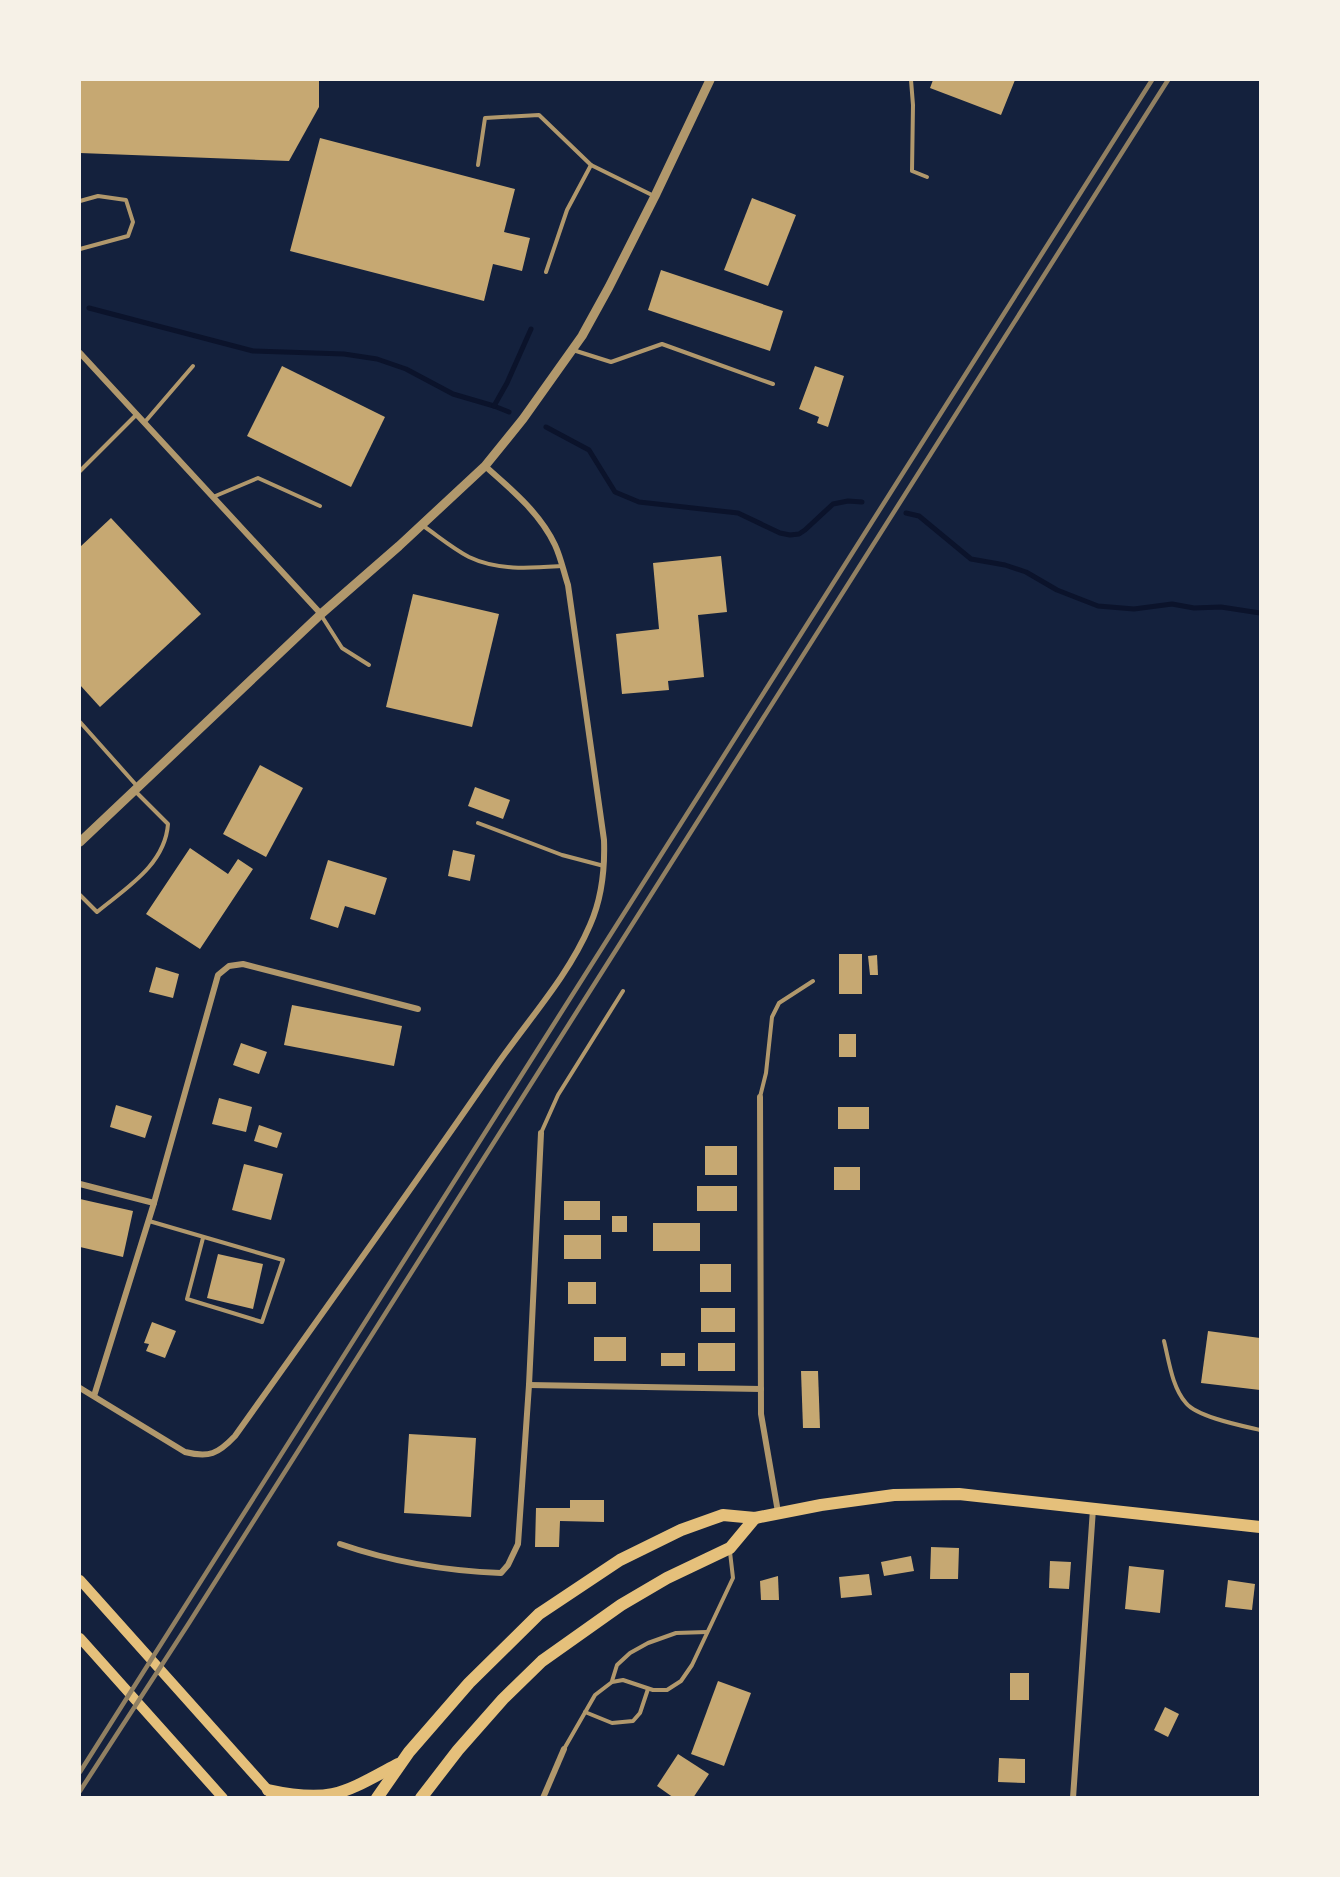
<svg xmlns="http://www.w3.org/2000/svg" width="1340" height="1877" font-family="Lora,serif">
<rect width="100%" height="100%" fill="#14213d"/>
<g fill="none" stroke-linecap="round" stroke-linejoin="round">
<g stroke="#0b132b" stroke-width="5">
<polyline points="89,308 253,351 344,354 377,359 406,369 453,394 494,406 509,412"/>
<polyline points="494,406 507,383 531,329"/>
<polyline points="546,427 589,450 615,492 639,502 738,513 780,533 790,535 799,534 805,530 833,504 848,501 862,502"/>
<polyline points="906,513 919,516 971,559 1005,565 1026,572 1057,590 1098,606 1134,609 1172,604 1194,608 1221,607 1260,613"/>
</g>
</g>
<g fill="#c6a872">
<polygon points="80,80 319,80 319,107 289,161 80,153"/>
<polygon points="933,80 1015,80 1001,115 930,88"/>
<polygon points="320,138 515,189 504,232 530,238 522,271 493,264 484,301 290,251"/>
<polygon points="752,198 796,215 768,286 724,270"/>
<polygon points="661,270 783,311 770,351 648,310"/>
<polygon points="282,366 385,417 351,487 247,436"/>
<polygon points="815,366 844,376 828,427 817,423 819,417 799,409"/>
<polygon points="111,518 201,614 100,707 80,685 80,547"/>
<polygon points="721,556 727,612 698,615 704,677 668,681 669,690 622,694 616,634 659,629 653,563"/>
<polygon points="413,594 499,614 472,727 386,707"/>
<polygon points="260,765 303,788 266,857 223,834"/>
<polygon points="475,787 510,800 503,819 468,806"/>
<polygon points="190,848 228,874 238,859 253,869 200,949 146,914"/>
<polygon points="453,850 475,855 470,881 448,876"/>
<polygon points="328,860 387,878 375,915 345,906 338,928 310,919"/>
<rect x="839" y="954" width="23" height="40"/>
<polygon points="877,955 878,975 870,975 868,956"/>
<polygon points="156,967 179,974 173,998 149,992"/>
<polygon points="292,1005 402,1026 394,1066 284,1045"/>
<rect x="839" y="1034" width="17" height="23"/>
<polygon points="241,1043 267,1052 259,1074 233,1065"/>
<polygon points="219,1098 252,1107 246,1132 212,1124"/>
<polygon points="116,1105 152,1116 145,1138 110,1127"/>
<rect x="838" y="1107" width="31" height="22"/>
<polygon points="259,1125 282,1133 277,1148 254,1141"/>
<rect x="705" y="1146" width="32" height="29"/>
<polygon points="244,1164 283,1174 271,1220 232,1210"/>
<rect x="834" y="1167" width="26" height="23"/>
<rect x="697" y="1186" width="40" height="25"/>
<polygon points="80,1199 133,1211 123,1257 80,1247"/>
<rect x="564" y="1201" width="36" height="19"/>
<rect x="612" y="1216" width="15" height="16"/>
<rect x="653" y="1223" width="47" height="28"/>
<rect x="564" y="1235" width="37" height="24"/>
<polygon points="218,1254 263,1264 253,1309 207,1298"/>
<rect x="700" y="1264" width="31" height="28"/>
<rect x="568" y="1282" width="28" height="22"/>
<rect x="701" y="1308" width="34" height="24"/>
<polygon points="152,1322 176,1331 165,1358 146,1351 149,1344 144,1343"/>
<polygon points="1208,1331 1260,1338 1260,1390 1201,1383"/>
<rect x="594" y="1337" width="32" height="24"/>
<rect x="698" y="1343" width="37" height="28"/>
<rect x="661" y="1353" width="24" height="13"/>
<polygon points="801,1371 818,1371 820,1428 803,1428"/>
<polygon points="409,1434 476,1438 471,1517 404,1513"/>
<polygon points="570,1500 604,1500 604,1522 560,1521 559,1547 535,1547 536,1508 570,1508"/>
<polygon points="931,1547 959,1548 958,1579 930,1579"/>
<polygon points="911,1556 914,1571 884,1576 881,1562"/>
<polygon points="1050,1561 1071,1562 1069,1589 1049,1588"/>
<polygon points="1129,1566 1164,1570 1160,1613 1125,1609"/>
<polygon points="869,1574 872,1595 841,1598 839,1577"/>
<polygon points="778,1576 779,1600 761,1600 760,1581"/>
<polygon points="1228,1580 1255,1584 1252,1610 1225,1607"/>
<rect x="1010" y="1673" width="19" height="27"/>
<polygon points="718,1681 751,1693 724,1766 691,1754"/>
<polygon points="1165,1707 1179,1714 1168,1737 1154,1730"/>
<polygon points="678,1754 709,1774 693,1798 674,1798 657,1786"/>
<polygon points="999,1758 1025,1759 1025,1783 998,1782"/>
</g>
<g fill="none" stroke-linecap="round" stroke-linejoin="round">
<g stroke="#b1986c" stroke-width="4">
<polyline points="911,80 913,105 912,171 927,177"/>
<polyline points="478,165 485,118 539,115 591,165"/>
<polyline points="80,201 98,196 126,200 133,222 128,236 80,249"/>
<polyline points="546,272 567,210 591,165 654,196"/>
<polyline points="573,350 611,362 662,344 773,384"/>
<polyline points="144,423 193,366"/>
<polyline points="80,471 136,415"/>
<polyline points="213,497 258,478 320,506"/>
<path d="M 422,525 C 438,536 452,548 469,557 C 498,571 532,568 562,566"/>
<polyline points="321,615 342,648 369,665"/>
<polyline points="80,722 137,786"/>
<polyline points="478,823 562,855 604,866"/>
<path d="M 80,895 L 97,912 C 126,888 165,865 168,824 L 135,791"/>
<polyline points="760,1097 766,1073 772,1017 779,1003 813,981"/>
<polyline points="541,1133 558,1095 623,991"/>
<polyline points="149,1221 283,1260 262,1322 187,1299 203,1238"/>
<path d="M 1164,1341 C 1169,1361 1172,1387 1186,1403 C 1197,1417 1243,1426 1260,1430"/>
<polyline points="612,1681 617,1665 630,1653 648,1643 676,1633 707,1632"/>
<polyline points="585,1712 612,1723 633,1721 640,1713 648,1689"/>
<polyline points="564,1749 595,1695 612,1682 623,1680 653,1690 667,1690 681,1681 692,1665 733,1578 730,1552"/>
</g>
<g stroke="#b1986c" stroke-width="6">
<polyline points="80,353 321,614"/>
<polyline points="760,1097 761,1414 778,1512"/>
<polyline points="80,1184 154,1203"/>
<polyline points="529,1385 761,1389"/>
<path d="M 80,1388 L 185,1452 C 209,1458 218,1454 235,1436 C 321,1315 408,1194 492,1072 C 525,1023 567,979 590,925 C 602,898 605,869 604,840 L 568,585 C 564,573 561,558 555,545 C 540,513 511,489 485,466"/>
<polyline points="94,1396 154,1203 218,975 229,966 243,964 418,1009"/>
<path d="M 340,1544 C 392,1562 447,1571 501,1573 L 508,1565 L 518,1544 L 529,1385 L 541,1133"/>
<polyline points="543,1798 564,1749"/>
<polyline points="1073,1798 1093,1509"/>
</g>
<polyline stroke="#b1986c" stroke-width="9" points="80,842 321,614 399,546 485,466 523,419 582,336 609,287 655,196 710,80"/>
<g stroke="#e5c07b" stroke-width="10">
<polyline points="80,1580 275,1798"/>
<polyline points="80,1638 223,1798"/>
</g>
<g stroke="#e5c07b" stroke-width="12">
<path d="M 268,1790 C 331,1804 344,1793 398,1764"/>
<polyline points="377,1798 409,1752 469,1683 539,1614 620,1560 681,1530 723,1515 755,1518 821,1505 894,1495 959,1494 1260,1527"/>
<polyline points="421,1798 458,1750 503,1699 542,1661 621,1605 667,1578 730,1548 755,1518"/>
</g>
<g stroke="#918062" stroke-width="4.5">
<polyline points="80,1772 1152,80"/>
<polyline points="80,1791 189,1623 1168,80"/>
</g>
</g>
<rect width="1340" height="1877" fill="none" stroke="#f6f1e7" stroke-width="162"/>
</svg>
